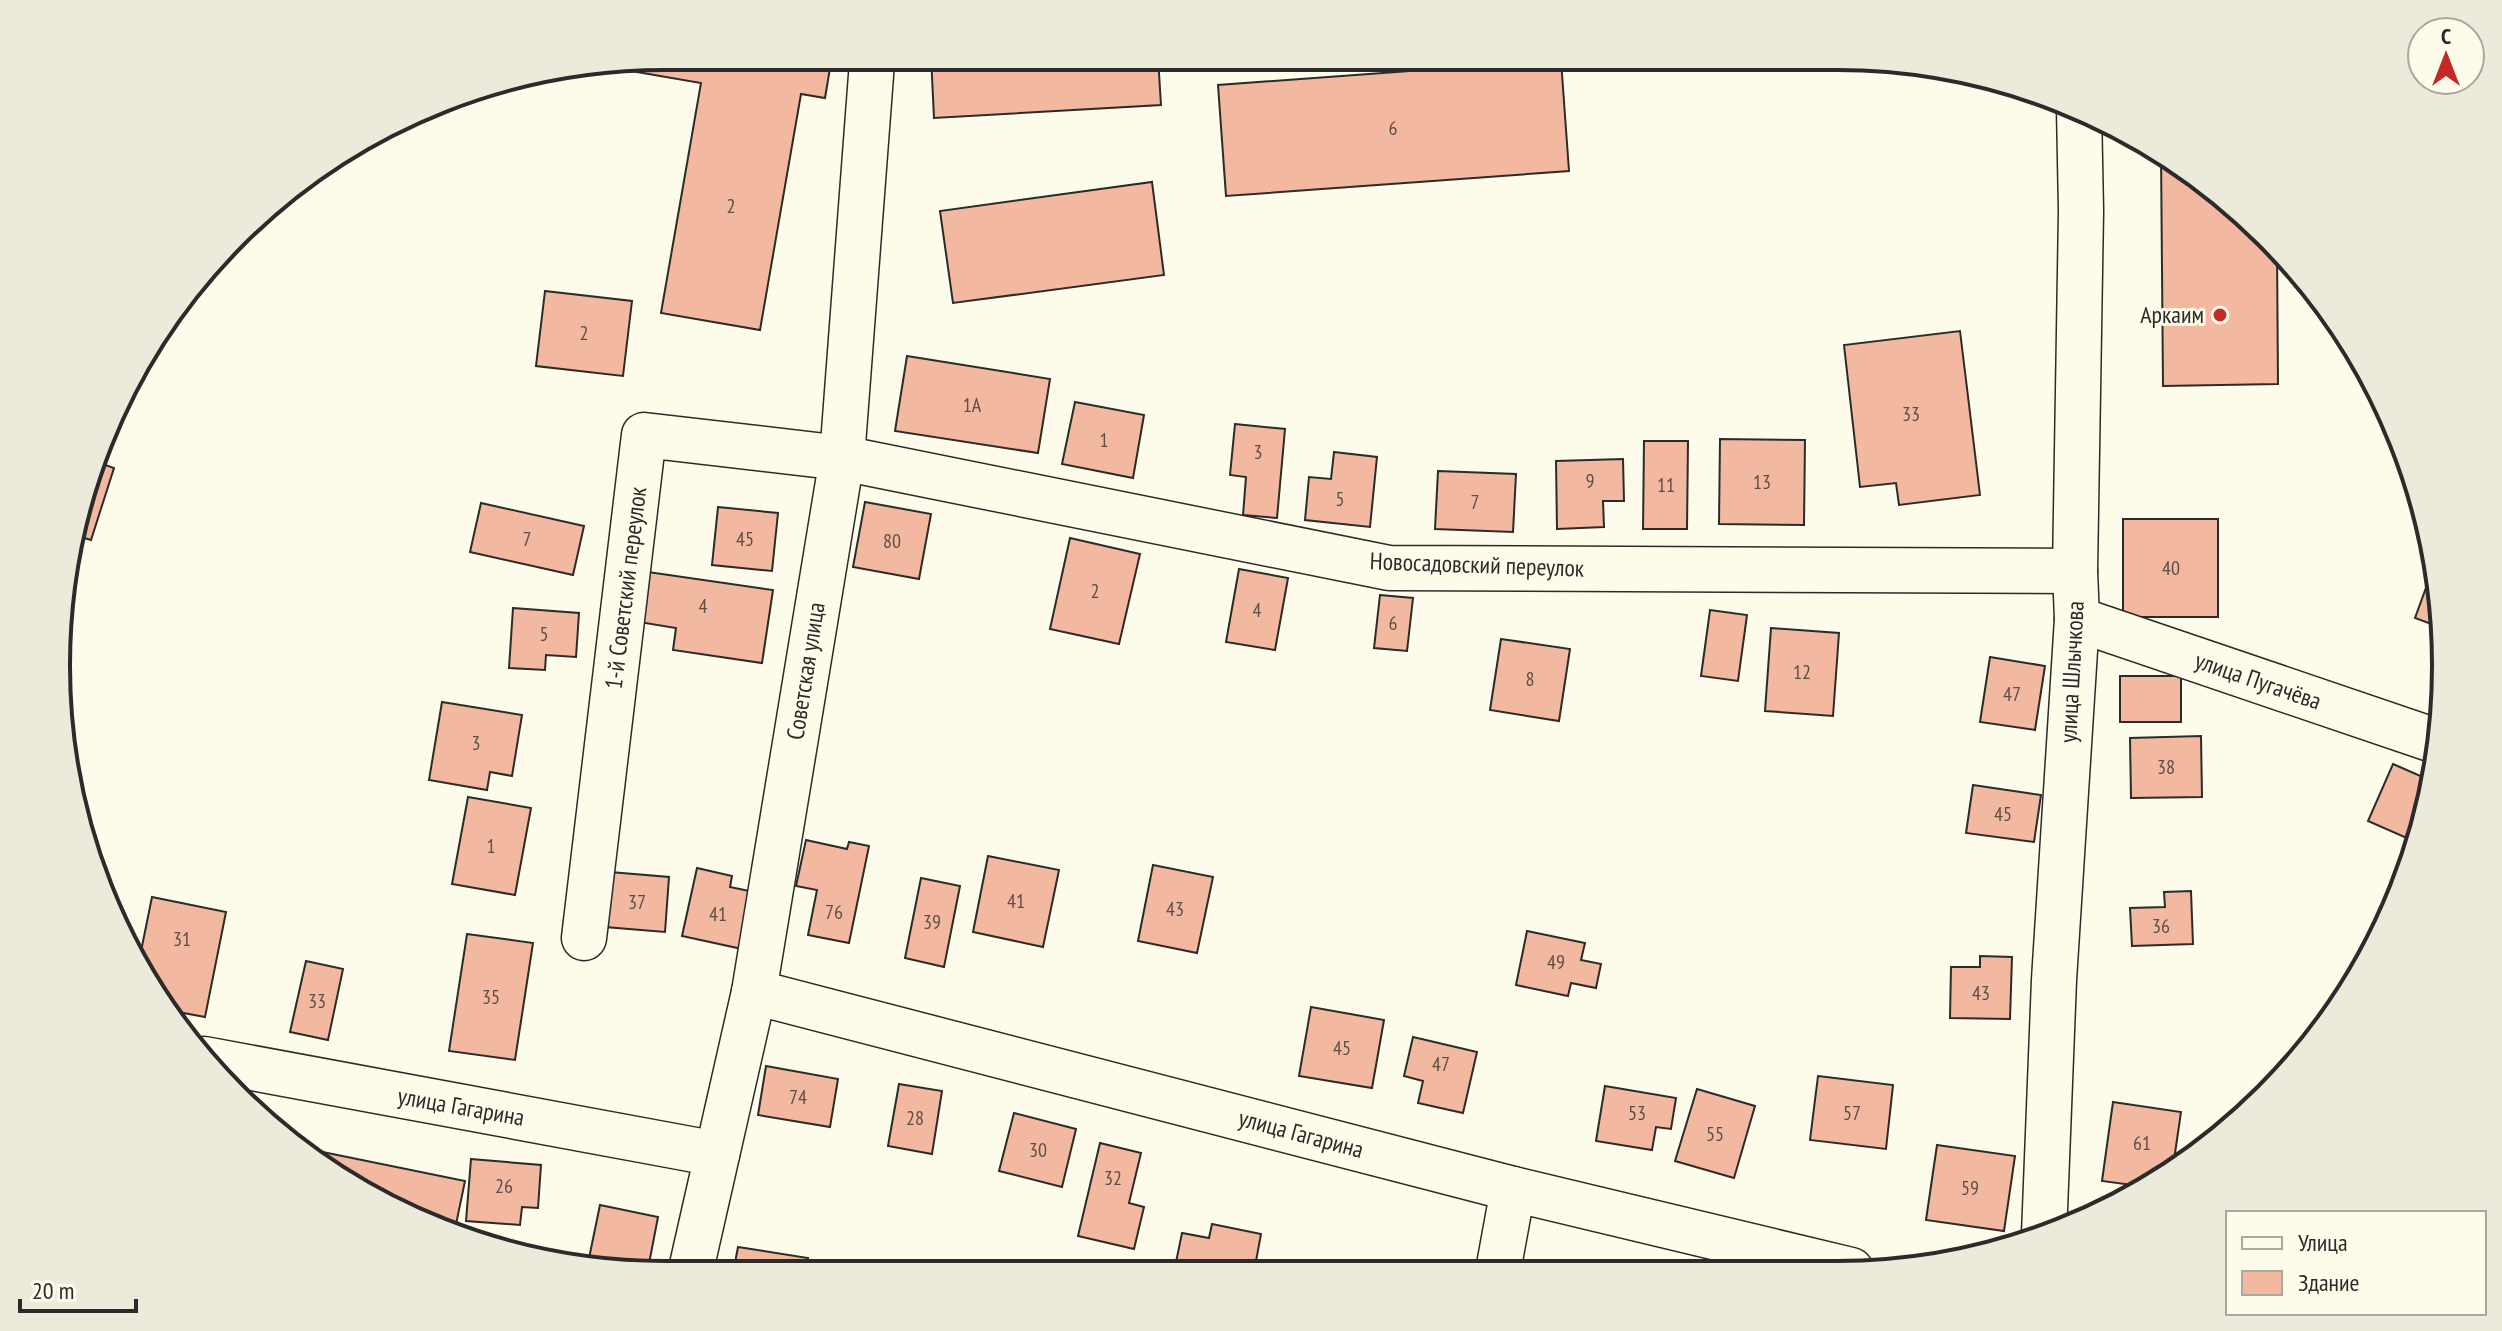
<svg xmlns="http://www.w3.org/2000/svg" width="2502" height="1331" font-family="'PT Sans Narrow',sans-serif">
<rect width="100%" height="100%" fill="#fdfbea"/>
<g fill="#f2b8a0" stroke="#2b2b2b" stroke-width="2">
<polygon points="666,56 832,56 825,98 801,94 760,330 661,313 701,83 602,66"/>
<polygon points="931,56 1158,57 1161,105 934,118"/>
<polygon points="1765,57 1837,57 1838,62 1765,66"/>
<polygon points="1561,60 1569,171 1226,196 1218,85"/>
<polygon points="2161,153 2208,182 2277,247 2278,384 2163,386"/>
<polygon points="1152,182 1164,275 953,303 940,211"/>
<polygon points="545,291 632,301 623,376 536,366"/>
<polygon points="1960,331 1980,495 1899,505 1896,483 1860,487 1844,345"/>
<polygon points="907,356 1050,379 1038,453 895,431"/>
<polygon points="1075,402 1144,415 1133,478 1062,464"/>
<polygon points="1235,424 1285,429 1277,518 1243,515 1246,477 1230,475"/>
<polygon points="1720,439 1805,440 1804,525 1719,524"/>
<polygon points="1644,441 1688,441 1687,529 1643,529"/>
<polygon points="1334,452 1377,457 1370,527 1305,520 1309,477 1331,479"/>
<polygon points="1623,459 1624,501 1603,501 1604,527 1557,529 1556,461"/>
<polygon points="97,462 114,468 91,540 74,535 77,508"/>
<polygon points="1438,471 1516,474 1513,532 1435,529"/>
<polygon points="865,502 931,514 919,579 853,567"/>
<polygon points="481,503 584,526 573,575 470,552"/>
<polygon points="718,507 778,513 772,571 712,565"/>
<rect x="2123" y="519" width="95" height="98"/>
<polygon points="1070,538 1140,554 1119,644 1050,629"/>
<polygon points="2435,563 2441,586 2442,628 2415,618"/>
<polygon points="1239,569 1288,578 1275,650 1226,642"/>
<polygon points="641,571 773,590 762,663 673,650 676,628 633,621"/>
<polygon points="1380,595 1413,598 1407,651 1374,648"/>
<polygon points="513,608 579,613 576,657 546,655 545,670 509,668"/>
<polygon points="1710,610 1747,615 1738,681 1701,676"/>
<polygon points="1771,628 1839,633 1833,716 1765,711"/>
<polygon points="1501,639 1570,649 1559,721 1490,710"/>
<polygon points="1990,657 2045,666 2035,730 1980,722"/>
<rect x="2120" y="676" width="61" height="46"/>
<polygon points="442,702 522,715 512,776 490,772 487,790 429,780"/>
<polygon points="2201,736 2202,797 2131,798 2130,738"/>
<polygon points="2393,764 2432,781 2425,824 2418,843 2368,821"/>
<polygon points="1973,785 2041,795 2034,842 1966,833"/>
<polygon points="468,797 531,808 515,895 452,884"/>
<polygon points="806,840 847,849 849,842 869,846 849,943 808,935 817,890 796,886"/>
<polygon points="988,856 1059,870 1043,947 973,932"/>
<polygon points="1153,865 1213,877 1197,953 1138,941"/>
<polygon points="697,868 732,876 730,887 754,892 742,949 682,936"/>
<polygon points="610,872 669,877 665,932 605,927"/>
<polygon points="921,878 960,886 944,967 905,958"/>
<polygon points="2191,891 2193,944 2132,946 2130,908 2165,907 2164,892"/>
<polygon points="152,897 226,912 205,1017 162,1009 138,966"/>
<polygon points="1527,931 1585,943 1581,960 1601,964 1596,988 1571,983 1568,996 1516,985"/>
<polygon points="467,934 533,943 515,1060 449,1051"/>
<polygon points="1980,956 2012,957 2010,1019 1950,1018 1951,967 1980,967"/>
<polygon points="306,961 343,969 328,1040 290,1032"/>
<polygon points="1311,1007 1384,1020 1372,1088 1299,1076"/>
<polygon points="1413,1037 1477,1052 1463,1113 1418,1103 1423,1081 1404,1076"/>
<polygon points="766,1066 838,1079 830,1127 758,1115"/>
<polygon points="1818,1076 1893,1085 1886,1149 1810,1140"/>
<polygon points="899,1084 942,1091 932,1154 888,1146"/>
<polygon points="1605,1086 1676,1098 1671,1129 1656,1127 1652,1150 1596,1141"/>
<polygon points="1697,1089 1755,1106 1734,1178 1675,1161"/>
<polygon points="2113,1102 2181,1112 2172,1174 2147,1187 2102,1181"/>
<polygon points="1014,1113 1076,1129 1062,1187 999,1171"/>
<polygon points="1100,1143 1141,1153 1129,1203 1144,1207 1134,1249 1078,1236"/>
<polygon points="1937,1145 2015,1156 2004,1231 1926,1220"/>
<polygon points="308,1149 465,1181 454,1234 396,1212"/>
<polygon points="471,1159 541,1165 538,1208 522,1207 520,1225 466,1221"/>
<polygon points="600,1205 658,1217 647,1274 588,1263"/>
<polygon points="1212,1224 1261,1234 1254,1272 1174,1272 1182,1233 1209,1238"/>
<polygon points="738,1247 808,1258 806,1273 733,1273"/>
</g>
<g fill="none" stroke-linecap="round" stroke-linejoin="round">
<defs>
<g id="minor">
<polyline points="2077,619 2439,742"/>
<polyline points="584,938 644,435 842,458 1389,568 2075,571"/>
<polyline points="754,992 1513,1189 1851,1270"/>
<polyline points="204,1059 717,1154"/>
<polyline points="2044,1235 2054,980 2077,619 2075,571 2081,211 2079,109"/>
<polyline points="1498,1271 1513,1189"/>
<polyline points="690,1274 754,992 842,458 872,62"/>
</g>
</defs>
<use href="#minor" stroke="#2b2b2b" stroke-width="47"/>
<use href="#minor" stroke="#fdfbea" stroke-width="44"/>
</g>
<circle fill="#c62828" stroke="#fdfbea" stroke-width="3" cx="2220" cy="315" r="8"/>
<g text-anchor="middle" stroke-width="6" stroke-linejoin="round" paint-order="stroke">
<g font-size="20" fill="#5d4e48">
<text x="1393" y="135">6</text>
<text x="731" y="213">2</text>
<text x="584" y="340">2</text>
<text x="972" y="412">1А</text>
<text x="1911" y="421">33</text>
<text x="1104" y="447">1</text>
<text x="1258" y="459">3</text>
<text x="1590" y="488">9</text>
<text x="1762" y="489">13</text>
<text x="1666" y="492">11</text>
<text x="1340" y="506">5</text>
<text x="1475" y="509">7</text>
<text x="527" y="546">7</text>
<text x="745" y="546">45</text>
<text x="892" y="548">80</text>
<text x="2171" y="575">40</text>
<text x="1095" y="598">2</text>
<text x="703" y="613">4</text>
<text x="1257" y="617">4</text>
<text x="1393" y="630">6</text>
<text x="544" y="641">5</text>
<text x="1802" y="679">12</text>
<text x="1530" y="686">8</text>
<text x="2012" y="701">47</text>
<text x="476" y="750">3</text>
<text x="2166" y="774">38</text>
<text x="2003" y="821">45</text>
<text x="491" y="853">1</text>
<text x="1016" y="908">41</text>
<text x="637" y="909">37</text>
<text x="1175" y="916">43</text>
<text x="834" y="919">76</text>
<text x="718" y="921">41</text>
<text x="932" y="929">39</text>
<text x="2161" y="933">36</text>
<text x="182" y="946">31</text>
<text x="1556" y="969">49</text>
<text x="1981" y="1000">43</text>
<text x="491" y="1004">35</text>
<text x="317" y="1008">33</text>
<text x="1342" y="1055">45</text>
<text x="1441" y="1071">47</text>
<text x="798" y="1104">74</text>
<text x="1637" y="1120">53</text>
<text x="1852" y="1120">57</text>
<text x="915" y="1125">28</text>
<text x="1715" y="1141">55</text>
<text x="2142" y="1150">61</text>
<text x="1038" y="1157">30</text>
<text x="1113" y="1185">32</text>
<text x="504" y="1193">26</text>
<text x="1970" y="1195">59</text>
</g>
<g font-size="24" fill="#2b2b2b" stroke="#fdfbea" text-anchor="end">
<text x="2204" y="323">Аркаим</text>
</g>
<g font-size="24" fill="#2b2b2b" stroke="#fdfbea">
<text transform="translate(1477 565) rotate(2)" y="8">Новосадовский переулок</text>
<text transform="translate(626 588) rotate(-83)" y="8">1-й Советский переулок</text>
<text transform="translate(806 671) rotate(-81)" y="8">Советская улица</text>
<text transform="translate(2072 672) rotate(-87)" y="8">улица Шлычкова</text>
<text transform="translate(2258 681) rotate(19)" y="8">улица Пугачёва</text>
<text transform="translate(461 1107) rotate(10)" y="8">улица Гагарина</text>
<text transform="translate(1301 1134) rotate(15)" y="8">улица Гагарина</text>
</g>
</g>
<path d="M0 0H2502V1331H0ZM665 70H1837A595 595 0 0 1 2432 665V666A595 595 0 0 1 1837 1261H665A595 595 0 0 1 70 666V665A595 595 0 0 1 665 70Z" fill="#eceadb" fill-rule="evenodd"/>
<path fill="none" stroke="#2b2b2b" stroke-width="4" d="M665 70H1837A595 595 0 0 1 2432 665V666A595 595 0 0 1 1837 1261H665A595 595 0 0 1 70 666V665A595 595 0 0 1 665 70Z"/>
<rect x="2226" y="1211" width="260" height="104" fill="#fdfbea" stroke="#a9a89e" stroke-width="2"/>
<rect x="2242" y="1237" width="40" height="12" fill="#fdfbea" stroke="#a9a89e" stroke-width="2"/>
<text x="2298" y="1251" font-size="24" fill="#2b2b2b">Улица</text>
<rect x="2242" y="1271" width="40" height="24" fill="#f2b8a0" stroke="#a9a89e" stroke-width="2"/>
<text x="2298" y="1291" font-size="24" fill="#2b2b2b">Здание</text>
<g transform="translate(2446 56)"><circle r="38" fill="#fdfbea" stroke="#a9a89e" stroke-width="2"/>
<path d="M0-6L14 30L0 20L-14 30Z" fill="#c62828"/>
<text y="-12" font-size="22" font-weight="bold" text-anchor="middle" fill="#2b2b2b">С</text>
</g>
<path d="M20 1299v12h116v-12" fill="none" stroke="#2b2b2b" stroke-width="4"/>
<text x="32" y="1299" font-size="24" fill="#2b2b2b" stroke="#fdfbea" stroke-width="6" paint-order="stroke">20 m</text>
</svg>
